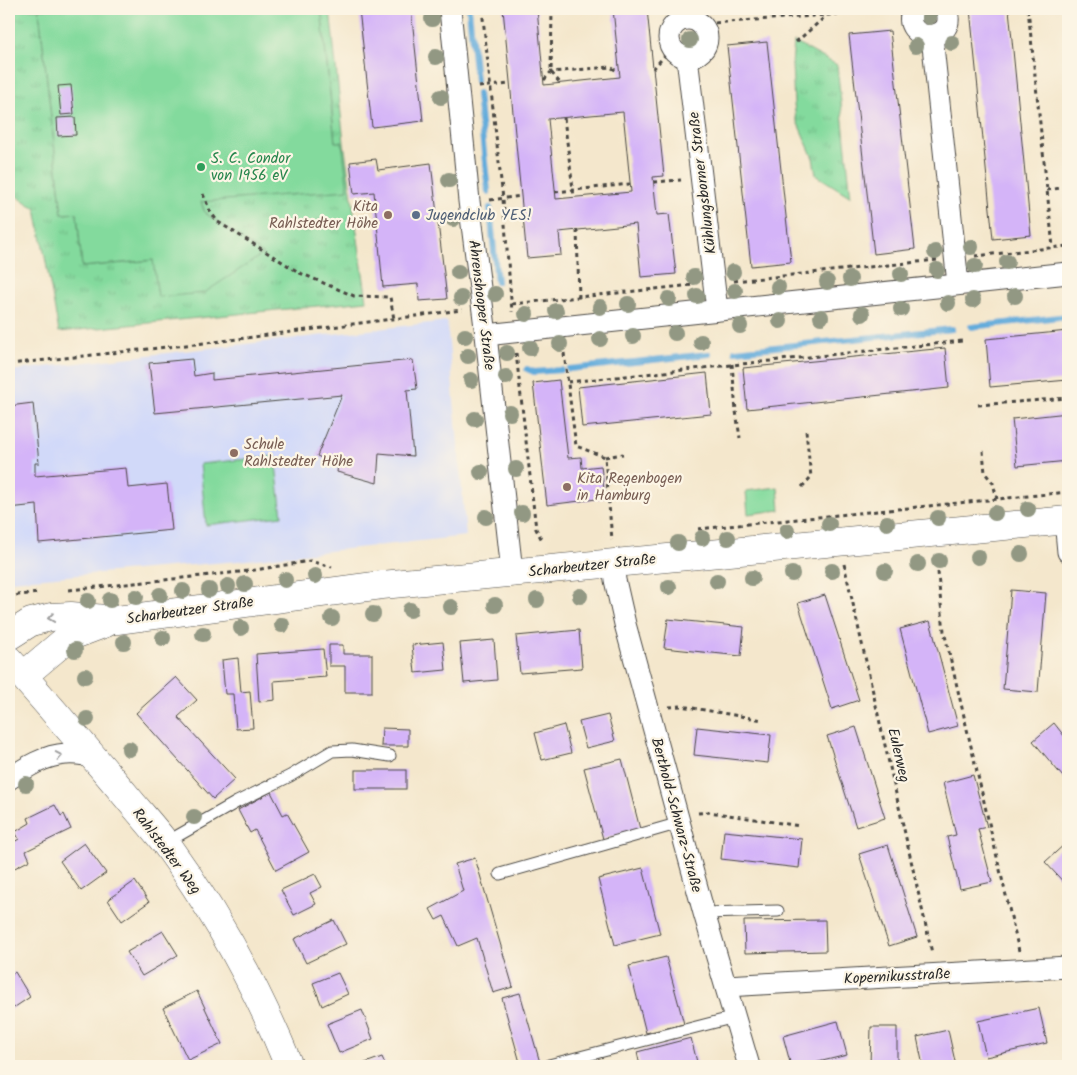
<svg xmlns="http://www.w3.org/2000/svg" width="1077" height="1075" font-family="Kalam,sans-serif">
<defs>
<pattern id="grass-tufts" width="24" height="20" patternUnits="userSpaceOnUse" patternTransform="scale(1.25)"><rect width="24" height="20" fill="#83da9d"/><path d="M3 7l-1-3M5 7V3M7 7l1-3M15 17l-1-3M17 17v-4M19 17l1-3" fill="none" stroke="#71bb87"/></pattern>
</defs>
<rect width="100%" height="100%" fill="#fcf5e5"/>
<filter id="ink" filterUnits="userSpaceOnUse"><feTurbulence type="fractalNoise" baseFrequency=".02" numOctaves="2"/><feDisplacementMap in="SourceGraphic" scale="10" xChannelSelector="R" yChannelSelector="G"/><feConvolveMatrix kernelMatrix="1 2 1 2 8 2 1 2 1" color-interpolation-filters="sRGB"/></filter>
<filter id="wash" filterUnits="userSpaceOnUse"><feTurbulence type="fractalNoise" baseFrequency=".0096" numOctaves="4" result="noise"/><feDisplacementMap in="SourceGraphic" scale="20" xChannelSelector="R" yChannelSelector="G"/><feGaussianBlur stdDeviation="1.12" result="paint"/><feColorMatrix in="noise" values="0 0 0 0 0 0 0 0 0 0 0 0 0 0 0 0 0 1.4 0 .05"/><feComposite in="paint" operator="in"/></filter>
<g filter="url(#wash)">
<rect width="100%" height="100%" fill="#f4e7cc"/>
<polygon fill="#d1d9f9" points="447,321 466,536 238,561 9,581 9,371"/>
<g fill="url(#grass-tufts)" stroke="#578264">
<polygon points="9,9 39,9 62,214 77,213 82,267 154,260 158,297 263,254 205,213 201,202 342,142 335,143 321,9 330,9 344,143 367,301 59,332 36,209 9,191"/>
<polygon points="794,42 837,65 851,197 816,175 813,158 796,119 794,104 792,64"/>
</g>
<g fill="#83da9d" stroke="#578264">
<polygon points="39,9 321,9 335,142 342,142 348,190 201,202 205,213 263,254 204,293 158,297 153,260 82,267 77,213 62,214"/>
<polygon points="275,456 282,516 206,525 200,464"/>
<polygon points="778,487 780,510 748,514 746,491"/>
</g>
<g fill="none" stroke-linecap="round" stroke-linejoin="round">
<g stroke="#64acdb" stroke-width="6">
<polyline points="469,9 476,81"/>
<polyline points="478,94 488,192"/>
<polyline points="490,208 497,282"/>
<polyline points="971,327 1068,316"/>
<polyline points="735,351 952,329"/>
<polyline points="527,369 534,372 561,370"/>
<polyline points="569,369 709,354"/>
</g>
</g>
<g id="blocks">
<g fill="#d4b4f8" fill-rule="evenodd">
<polygon points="359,9 411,9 423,121 372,127"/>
<path d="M 503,9 L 537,9 L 544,85 L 620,77 L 613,9 L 647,9 L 664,176 L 653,177 L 657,215 L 669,214 L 676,274 L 641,277 L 636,224 L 559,232 L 561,255 L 527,258 ZM 623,112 L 631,192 L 556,199 L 548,119 Z"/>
<polygon points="970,9 1009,9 1031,235 993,239"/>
<polygon points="890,31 915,249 874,254 849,35"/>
<polygon points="767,42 791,262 751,266 727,46"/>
<polygon points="71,85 74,114 61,115 58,86"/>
<polygon points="75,117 76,135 58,136 57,118"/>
<polygon points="376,159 378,170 431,163 447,299 419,301 418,284 383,287 374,192 354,194 350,162"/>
<polygon points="1068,331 1068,380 990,387 986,339"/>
<polygon points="945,348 949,388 747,409 743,368"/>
<polygon points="192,359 194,376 212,373 212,380 413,360 417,389 407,390 413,456 379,453 377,483 337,472 338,465 317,456 342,395 155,413 149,363"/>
<polygon points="707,373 711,414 582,427 578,387"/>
<polygon points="559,380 568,458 581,457 582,468 601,466 605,498 547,505 533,383"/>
<polygon points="33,403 39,463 35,463 35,476 126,468 128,488 167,484 172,530 39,543 37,505 9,508 9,406"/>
<polygon points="1068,413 1068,461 1017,466 1012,419"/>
<polygon points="1011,590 1046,593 1038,692 1003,689"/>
<polygon points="825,595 859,700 832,709 798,603"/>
<polygon points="668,619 744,627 741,656 664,648"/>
<polygon points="930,621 958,726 928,734 900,629"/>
<polygon points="579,630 582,668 520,673 516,636"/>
<polygon points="494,640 497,680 464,683 460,643"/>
<polygon points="443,642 446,670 415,673 412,645"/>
<polygon points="329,645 343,645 343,654 372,654 372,692 345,692 345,666 329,666"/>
<polygon points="323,649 326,677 274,681 275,700 259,702 256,654"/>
<polygon points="238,658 241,692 250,691 253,728 236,729 233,694 225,694 222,660"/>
<polygon points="176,677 197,700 178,717 235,779 213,799 136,713"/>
<polygon points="608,715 615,741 586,748 579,722"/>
<polygon points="1054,723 1068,741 1068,783 1033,741"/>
<polygon points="564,725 571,753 542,760 535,733"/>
<polygon points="697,727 771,735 768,763 694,755"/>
<polygon points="856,727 885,818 856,827 827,736"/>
<polygon points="382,728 408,729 408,746 381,746"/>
<polygon points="622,759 640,829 603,839 584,768"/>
<rect x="355" y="770" width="51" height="19"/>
<polygon points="973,775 987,827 978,829 992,882 960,889 947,837 956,835 943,783"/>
<polygon points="271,792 283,815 287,813 309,852 276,870 255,830 250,833 238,810"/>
<polygon points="55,805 61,816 64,814 71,829 26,851 30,860 9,871 9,845 19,839 15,832 30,823 28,818"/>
<polygon points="724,831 802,839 799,868 721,859"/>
<polygon points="84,843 106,873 81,891 60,861"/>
<polygon points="1066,843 1068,845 1068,887 1045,862"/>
<polygon points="888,845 917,937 889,946 859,854"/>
<polygon points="475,858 513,987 493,993 477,938 458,946 444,916 436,920 430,909 463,891 455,864"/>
<polygon points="643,868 660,934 615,945 598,879"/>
<polygon points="315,874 322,887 310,893 316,904 294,915 281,890"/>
<polygon points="135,881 149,902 122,921 108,900"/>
<polygon points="334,920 346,944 306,963 294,939"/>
<polygon points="825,920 826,951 745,953 744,921"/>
<polygon points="163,931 178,955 142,976 127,952"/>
<polygon points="666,957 684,1024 646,1033 629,966"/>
<polygon points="15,972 30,997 9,1011 9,976"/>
<polygon points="338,973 348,994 322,1006 313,983"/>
<polygon points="197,991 222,1044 188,1060 163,1008"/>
<polygon points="520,993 541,1066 521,1066 502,998"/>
<polygon points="1039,1008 1047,1043 986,1057 978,1021"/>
<polygon points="362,1010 373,1039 339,1053 327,1024"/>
<polygon points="838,1021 847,1055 802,1066 791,1066 783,1036"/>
<polygon points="871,1027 897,1027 897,1066 870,1066"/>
<polygon points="948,1030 956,1066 923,1066 917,1037"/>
<polygon points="691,1038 698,1066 640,1066 637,1052"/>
<polygon points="382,1057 386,1066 357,1066"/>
</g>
</g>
</g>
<g filter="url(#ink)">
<use href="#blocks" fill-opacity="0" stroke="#494743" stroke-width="1"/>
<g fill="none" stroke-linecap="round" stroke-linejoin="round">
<defs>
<g id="service">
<polyline points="165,843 237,802 290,776 332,751 352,750 390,756"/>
<polyline points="500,874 680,823"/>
<polyline points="704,913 778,911"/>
<polyline points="549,1065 735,1017"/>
</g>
<g id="minor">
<polyline points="450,9 469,201 486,335 512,572"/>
<path d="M 913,9 C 898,43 960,45 946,9"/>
<circle cx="688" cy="38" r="19"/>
<polyline points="932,36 958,284"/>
<polyline points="687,57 717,310"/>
<polyline points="486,335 1068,273"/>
<polyline points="1065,520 1068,552"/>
<polyline points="613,562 615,580 625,624 704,913 749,1066"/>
<path d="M 9,779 C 25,768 45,755 66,754 C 75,753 84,755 93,756"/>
<polyline points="726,986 1068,967"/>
</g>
<path id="tertiary" d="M 23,676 C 58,716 93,756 127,797 C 140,813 154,828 166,844 C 216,913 257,987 289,1066"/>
<g id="secondary">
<polyline points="9,636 31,622 51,617 71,616 117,620 382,585 1068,520"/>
<polyline points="9,660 23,676 69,637 106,623"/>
</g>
</defs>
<use href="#service" stroke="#494743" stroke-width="13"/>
<use href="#minor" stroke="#494743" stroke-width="23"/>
<use href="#tertiary" stroke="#494743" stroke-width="29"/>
<use href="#secondary" stroke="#494743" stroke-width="29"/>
<g stroke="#494743" stroke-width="3" stroke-dasharray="4 4" stroke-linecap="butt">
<polyline points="482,9 503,199 512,312"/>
<polyline points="552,9 551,72 560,83"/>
<polyline points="1028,9 1053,247"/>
<polyline points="688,19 689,9"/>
<polyline points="699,24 827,15 890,9"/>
<polyline points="796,42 826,16"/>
<polyline points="653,69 666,54"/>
<polyline points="544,80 551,72 610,67 619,72"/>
<polyline points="479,87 510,84"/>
<polyline points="564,118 574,197"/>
<polyline points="654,182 681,180"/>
<polyline points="1047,190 1068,187"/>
<polyline points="555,192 630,184"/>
<polyline points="203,194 210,211 218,222 300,273 354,296 390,297 394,319"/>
<polyline points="490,200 521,196"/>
<polyline points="577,230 579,298"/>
<polyline points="975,256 1068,246"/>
<polyline points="734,281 937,260"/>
<polyline points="512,304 693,285"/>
<polyline points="516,353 536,529 543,542"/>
<polyline points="564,353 576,446 605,457 612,540"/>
<polyline points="9,364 214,342 462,310"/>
<polyline points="732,364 736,411 740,438"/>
<polyline points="568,382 963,341"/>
<polyline points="978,405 1068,398"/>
<polyline points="983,451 985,473 993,483 997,499"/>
<polyline points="605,457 623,454"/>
<polyline points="802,487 811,477 806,431"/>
<polyline points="698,529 1068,492"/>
<polyline points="937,556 939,586 944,631 1019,951"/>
<polyline points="844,564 932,953"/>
<polyline points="69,590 249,571 310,561 332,567"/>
<polyline points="9,599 18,595 40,593"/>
<polyline points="669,707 681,706 763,720"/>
<polyline points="698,813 709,812 800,826"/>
</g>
<use href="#service" stroke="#fff" stroke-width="11"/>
<use href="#minor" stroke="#fff" stroke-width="21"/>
<use href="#tertiary" stroke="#fff" stroke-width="28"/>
<use href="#secondary" stroke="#fff" stroke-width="28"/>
</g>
<g fill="#929883">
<circle cx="929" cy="17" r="8"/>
<circle cx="432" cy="19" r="8"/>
<circle cx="690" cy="40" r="8"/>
<circle cx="952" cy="43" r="8"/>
<circle cx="916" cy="46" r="8"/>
<circle cx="436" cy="57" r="8"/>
<circle cx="441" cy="97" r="8"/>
<circle cx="449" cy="180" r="8"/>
<circle cx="453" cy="219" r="8"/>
<circle cx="971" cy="247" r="8"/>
<circle cx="935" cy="252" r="8"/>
<circle cx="1007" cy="262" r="8"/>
<circle cx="975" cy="266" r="8"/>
<circle cx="937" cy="270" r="8"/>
<circle cx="458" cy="272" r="8"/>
<circle cx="733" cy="272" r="8"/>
<circle cx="901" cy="274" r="8"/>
<circle cx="694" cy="277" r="8"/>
<circle cx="850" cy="279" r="8"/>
<circle cx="827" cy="282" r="8"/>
<circle cx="778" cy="287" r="8"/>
<circle cx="735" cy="291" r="8"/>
<circle cx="495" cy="294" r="8"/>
<circle cx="697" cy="296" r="8"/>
<circle cx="1015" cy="296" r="8"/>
<circle cx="461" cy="298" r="8"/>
<circle cx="669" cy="299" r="8"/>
<circle cx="973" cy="300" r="8"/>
<circle cx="948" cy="303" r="8"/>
<circle cx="628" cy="304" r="8"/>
<circle cx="600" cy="307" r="8"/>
<circle cx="901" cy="309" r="8"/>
<circle cx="556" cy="311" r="8"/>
<circle cx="526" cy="314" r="8"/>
<circle cx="862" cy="314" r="8"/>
<circle cx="821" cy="317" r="8"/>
<circle cx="780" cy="321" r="8"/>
<circle cx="740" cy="326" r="8"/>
<circle cx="675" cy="333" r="8"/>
<circle cx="465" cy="336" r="8"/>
<circle cx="633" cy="336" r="8"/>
<circle cx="600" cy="339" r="8"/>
<circle cx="701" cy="342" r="8"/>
<circle cx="560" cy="344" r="8"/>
<circle cx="530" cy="348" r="8"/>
<circle cx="507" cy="353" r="8"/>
<circle cx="468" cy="356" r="8"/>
<circle cx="506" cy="377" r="8"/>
<circle cx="471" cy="380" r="8"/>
<circle cx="510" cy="413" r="8"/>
<circle cx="475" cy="419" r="8"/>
<circle cx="516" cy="469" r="8"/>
<circle cx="481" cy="472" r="8"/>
<circle cx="1028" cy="509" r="8"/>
<circle cx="522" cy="513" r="8"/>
<circle cx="995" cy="513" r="8"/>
<circle cx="486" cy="517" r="8"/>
<circle cx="938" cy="518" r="8"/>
<circle cx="887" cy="523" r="8"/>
<circle cx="829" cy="524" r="8"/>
<circle cx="787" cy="531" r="8"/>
<circle cx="702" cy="538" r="8"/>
<circle cx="728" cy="538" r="8"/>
<circle cx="678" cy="543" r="8"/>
<circle cx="1021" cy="554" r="8"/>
<circle cx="978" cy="557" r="8"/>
<circle cx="939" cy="561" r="8"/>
<circle cx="918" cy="564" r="8"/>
<circle cx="832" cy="571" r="8"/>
<circle cx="885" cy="571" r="8"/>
<circle cx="792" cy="574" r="8"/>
<circle cx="315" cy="576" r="8"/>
<circle cx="752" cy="578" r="8"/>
<circle cx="285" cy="580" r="8"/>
<circle cx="717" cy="581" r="8"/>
<circle cx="245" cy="584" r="8"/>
<circle cx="228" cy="586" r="8"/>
<circle cx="669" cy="587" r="8"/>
<circle cx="209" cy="590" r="8"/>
<circle cx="183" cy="591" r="8"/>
<circle cx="160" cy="595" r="8"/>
<circle cx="580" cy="596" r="8"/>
<circle cx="136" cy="597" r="8"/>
<circle cx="110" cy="600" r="8"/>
<circle cx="537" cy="600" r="8"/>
<circle cx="88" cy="601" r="8"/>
<circle cx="495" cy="605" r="8"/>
<circle cx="451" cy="607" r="8"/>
<circle cx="410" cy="610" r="8"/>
<circle cx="373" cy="614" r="8"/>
<circle cx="332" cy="618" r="8"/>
<circle cx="282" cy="625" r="8"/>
<circle cx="241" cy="628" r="8"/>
<circle cx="203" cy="634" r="8"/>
<circle cx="163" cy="638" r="8"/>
<circle cx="124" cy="642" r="8"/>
<circle cx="75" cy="650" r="8"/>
<circle cx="85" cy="676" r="8"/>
<circle cx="87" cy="719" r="8"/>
<circle cx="129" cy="749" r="8"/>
<circle cx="26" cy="784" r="8"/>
<circle cx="194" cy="817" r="8"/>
</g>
<defs><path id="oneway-chevron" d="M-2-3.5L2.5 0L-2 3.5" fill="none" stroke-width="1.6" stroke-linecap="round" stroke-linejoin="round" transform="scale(1.25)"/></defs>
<g stroke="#a0a0a0">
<use href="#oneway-chevron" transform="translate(51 618) rotate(172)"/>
<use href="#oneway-chevron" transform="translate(59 756) rotate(-10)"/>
</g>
</g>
<circle fill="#2e9e5b" stroke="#fcf5e5" stroke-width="2" cx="201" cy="167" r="5"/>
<g fill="#8d6e63" stroke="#fcf5e5" stroke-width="2">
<circle cx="388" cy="215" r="5"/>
<circle cx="234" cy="453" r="5"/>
<circle cx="567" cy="487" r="5"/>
</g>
<circle fill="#5c6f8a" stroke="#fcf5e5" stroke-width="2" cx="416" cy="215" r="5"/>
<g text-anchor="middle" stroke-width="4.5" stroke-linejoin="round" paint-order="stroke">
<g font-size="15" fill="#27864d" stroke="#fcf5e5" text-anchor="start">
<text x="211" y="163">S. C. Condor<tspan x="211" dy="17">von 1956 eV</tspan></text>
</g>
<g font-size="15" fill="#2b2b2b" stroke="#fcf5e5">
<text transform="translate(702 183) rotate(-97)" y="5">Kühlungsborner Straße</text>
<text transform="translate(482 305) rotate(83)" y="5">Ahrenshooper Straße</text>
<text transform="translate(592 565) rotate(-6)" y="5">Scharbeutzer Straße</text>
<text transform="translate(190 610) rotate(-8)" y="5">Scharbeutzer Straße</text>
<text transform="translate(899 755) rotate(77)" y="5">Eulerweg</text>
<text transform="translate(677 815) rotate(75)" y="5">Berthold-Schwarz-Straße</text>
<text transform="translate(167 851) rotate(53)" y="5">Rahlstedter Weg</text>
<text transform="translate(897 976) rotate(-3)" y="5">Kopernikusstraße</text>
</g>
<g font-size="15" fill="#785e54" stroke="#fcf5e5" text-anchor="start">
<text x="378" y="211" text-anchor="end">Kita<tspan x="378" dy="17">Rahlstedter Höhe</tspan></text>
<text x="244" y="449">Schule<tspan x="244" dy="17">Rahlstedter Höhe</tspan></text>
<text x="577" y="483">Kita Regenbogen<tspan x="577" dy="17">in Hamburg</tspan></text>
</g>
<g font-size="15" fill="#4e5e75" stroke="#fcf5e5" text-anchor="start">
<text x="426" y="220">Jugendclub YES!</text>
</g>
</g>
<rect width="1077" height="1075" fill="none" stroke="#fcf5e5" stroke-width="30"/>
</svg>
